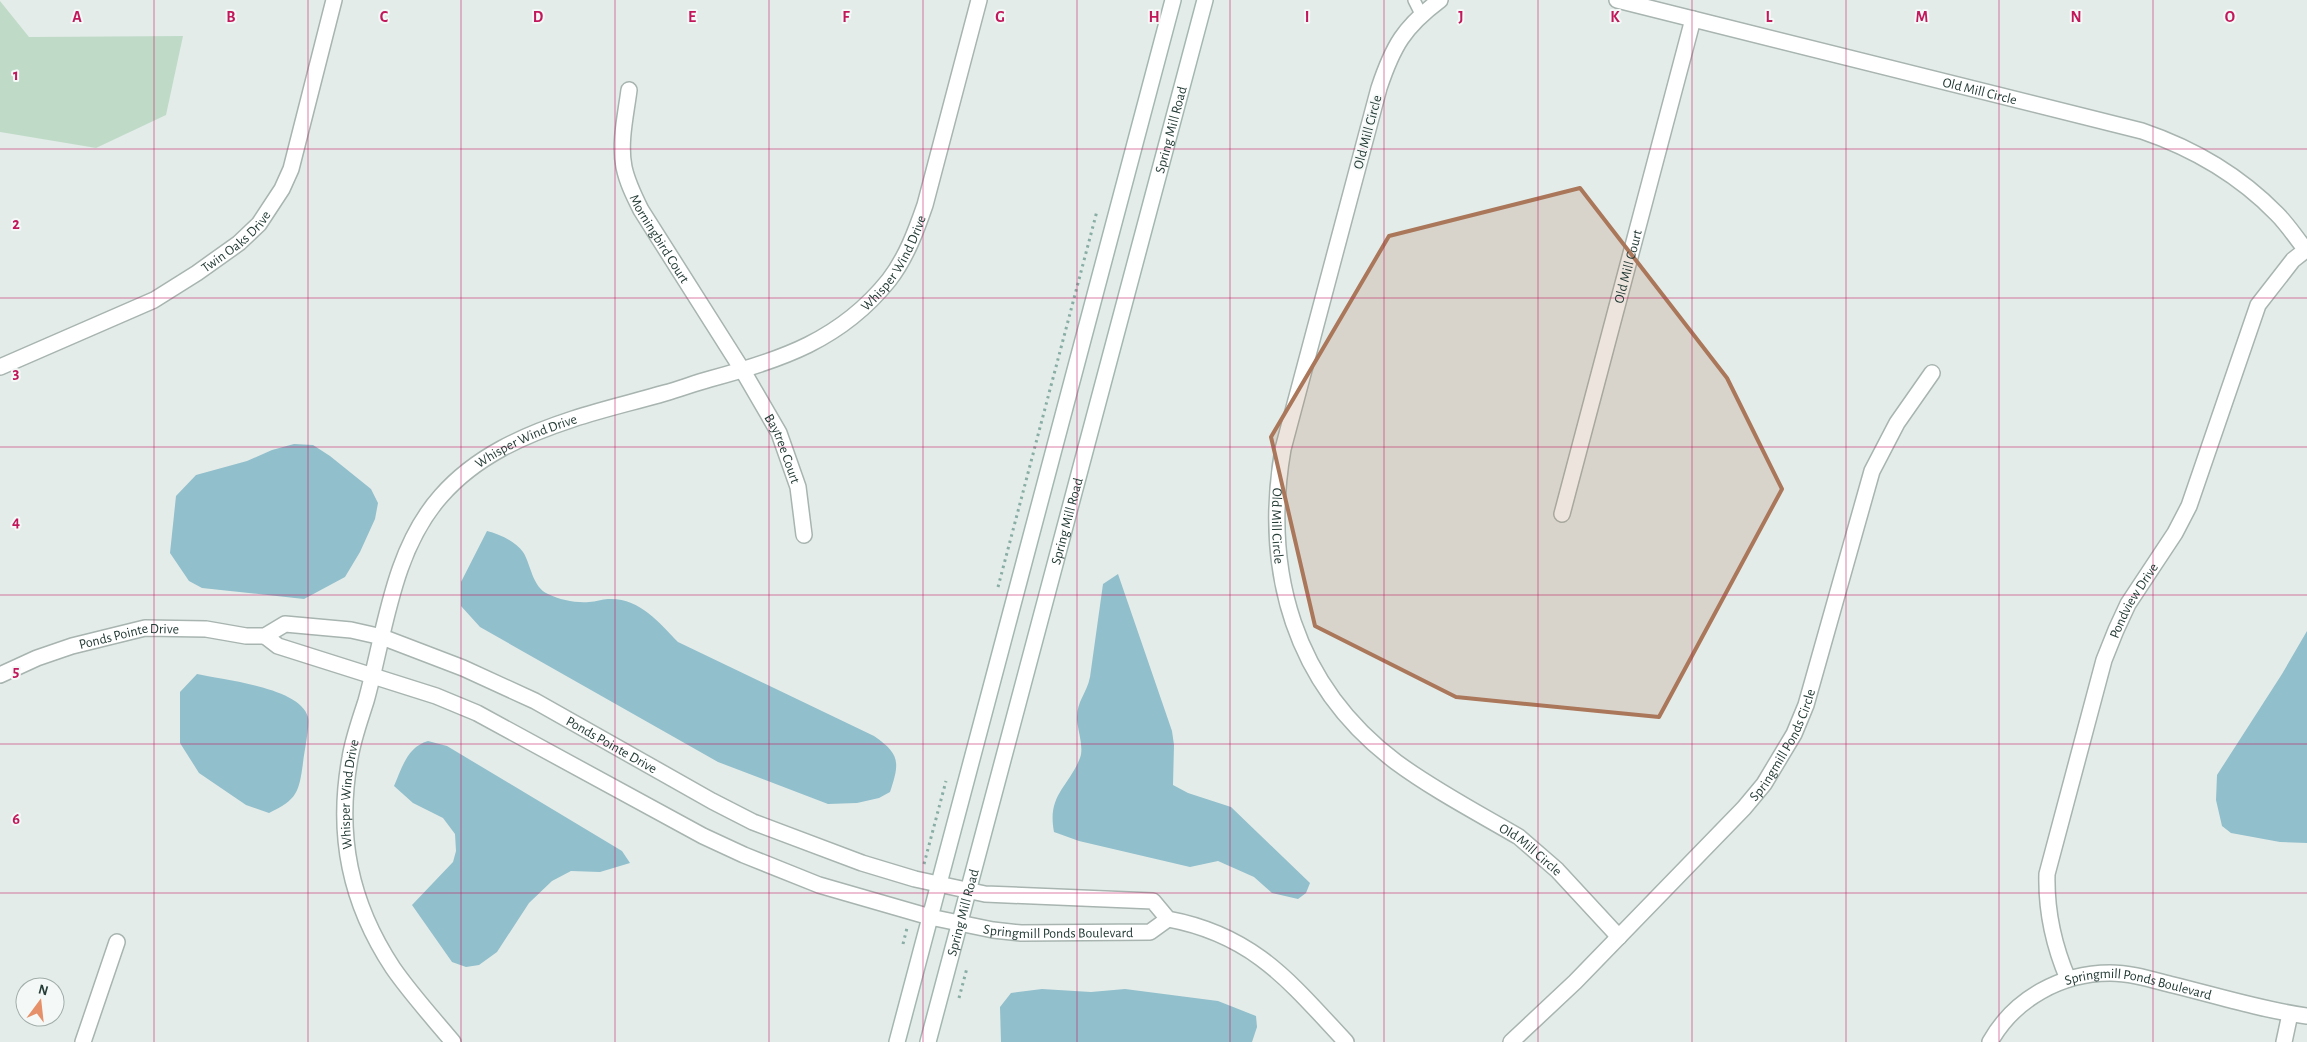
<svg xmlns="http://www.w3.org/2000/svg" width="2307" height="1042" font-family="'Alegreya Sans',sans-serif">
<rect width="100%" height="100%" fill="#e4ece9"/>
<polygon fill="#bfdbc8" points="0,1 29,37 183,36 166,115 96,148 0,132"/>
<g fill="#91bfcc">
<polygon points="294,444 313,445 330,456 371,489 378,503 375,519 360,552 345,577 304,599 202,588 189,581 170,553 176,496 196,475 247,461 272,450"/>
<path d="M 487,531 C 499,534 515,541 523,552 C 531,564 532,587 548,594 C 560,600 576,603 589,602 C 596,602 602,599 608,599 C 638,597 659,622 678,642 L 874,736 C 900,754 900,762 890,792 L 879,798 L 857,803 L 828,804 L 718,762 L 480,627 L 461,606 L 461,582 Z"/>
<path d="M 1118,574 L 1172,731 L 1174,745 L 1173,785 L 1188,793 L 1231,807 L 1310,883 L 1306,893 L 1298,899 L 1272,893 L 1254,877 L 1218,861 L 1190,867 L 1079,841 L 1054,832 C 1047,795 1068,788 1080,758 C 1084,748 1078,731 1077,720 C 1076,702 1087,693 1090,677 L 1103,584 Z"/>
<polygon points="2307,631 2307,843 2280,842 2231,833 2222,826 2216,800 2217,775 2282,674"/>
<path d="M 197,674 C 223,680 300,687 308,717 C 310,726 304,752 303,763 C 299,792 297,800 269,813 L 246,805 L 199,773 L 180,743 L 180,692 Z"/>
<path d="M 428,741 L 447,746 L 622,851 L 630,863 L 600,872 L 571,871 L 552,881 L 529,903 L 497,952 L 479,965 L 466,967 L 452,962 L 412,905 L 453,862 L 456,851 L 455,834 L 443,818 L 413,803 L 394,786 C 402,768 407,747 428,741 Z"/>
<polygon points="1042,989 1091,992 1125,989 1218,1001 1256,1016 1257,1027 1252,1042 1001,1042 1000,1007 1011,993"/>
</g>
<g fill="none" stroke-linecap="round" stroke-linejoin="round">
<defs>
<polyline id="lane" points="1414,0 1421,14"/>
<g id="street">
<path id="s1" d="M 1440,0 C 1404,27 1393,46 1379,88 L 1283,449 C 1262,571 1294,685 1396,762 C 1434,790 1478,813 1519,837 L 1557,870 L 1619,937"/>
<path id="s2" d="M 1617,0 L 2142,131 C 2192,148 2240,176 2277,214 C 2288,225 2296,238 2306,250"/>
<path id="s3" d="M 629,90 C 626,114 619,143 624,167 C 627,182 634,196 641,210 L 743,371 L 779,433 L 798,487 L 804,535"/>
<path id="s4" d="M 0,367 L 154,300 L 197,273 L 239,243 L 259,224 L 282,189 L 291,169 L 334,0"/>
<path id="s5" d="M 1562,514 L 1693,19"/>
<path id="s6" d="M 265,636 L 278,646 L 436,696 L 477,713 L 703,836 L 744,855 L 819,885 L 930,917 L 993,930 L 1021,933 L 1150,932 L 1168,919"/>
<path id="s7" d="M 0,675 L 37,658 L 72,646 L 145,628 L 206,629 L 246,636 L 265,636 L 285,624 L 351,630 L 382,637 L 463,668 L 535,701 L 712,801 L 753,822 L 862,863 L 915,879 L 985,894 L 1153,901 L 1168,919 C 1254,935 1290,982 1346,1042"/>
<path id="s8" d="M 2068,979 C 2053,944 2046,911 2047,874 L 2104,660 L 2116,630 L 2128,604 L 2175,533 L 2189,506 L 2258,305 L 2293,260 L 2307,249"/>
<polyline points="83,1042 117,942"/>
<path id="s9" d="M 453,1042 C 433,1018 411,994 393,968 C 350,903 336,835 350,758 C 353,739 360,720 366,701 C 385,633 392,551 441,496 C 476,456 524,435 573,419 C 603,409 634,402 665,393 C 680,389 695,383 710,379 C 781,360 841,340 889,280 C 906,258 916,231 925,205 L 979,0"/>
<path id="s10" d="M 1511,1042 L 1575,982 L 1744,808 L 1764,784 L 1794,734 L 1806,705 L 1872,471 L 1897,423 L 1932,373"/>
<path id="s11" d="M 1990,1042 C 2014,999 2061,973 2110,973 C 2132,973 2153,980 2173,985 C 2218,996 2262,1010 2307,1016"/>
<polyline points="2284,1042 2290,1014"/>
</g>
<g id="secondary">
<polyline points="897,1042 1173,0"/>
<path id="s12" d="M 928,1042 L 1205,0"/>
</g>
</defs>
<use href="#lane" stroke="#a7b4b0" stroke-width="14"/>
<use href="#street" stroke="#a7b4b0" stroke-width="18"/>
<use href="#secondary" stroke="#a3b7b1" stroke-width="18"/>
<g stroke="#87ada4" stroke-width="3" stroke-dasharray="2.5 4" stroke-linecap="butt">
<polyline points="998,587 1097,211"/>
<polyline points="924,864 946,781"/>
<polyline points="903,944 907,928"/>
<polyline points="959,998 967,968"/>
</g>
<use href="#lane" stroke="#fff" stroke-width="11"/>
<use href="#street" stroke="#fff" stroke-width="15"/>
<use href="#secondary" stroke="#fff" stroke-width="15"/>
</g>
<path fill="#ab775a" fill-opacity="0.2" stroke="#ab775a" stroke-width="4" stroke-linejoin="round" d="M 1580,188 L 1727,378 L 1782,489 L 1659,717 L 1456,697 L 1315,626 L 1271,437 L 1389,236 Z"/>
<path fill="none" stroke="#c2185b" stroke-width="1" stroke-opacity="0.55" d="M 154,0 L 154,1042M 308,0 L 308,1042M 461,0 L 461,1042M 615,0 L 615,1042M 769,0 L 769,1042M 923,0 L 923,1042M 1077,0 L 1077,1042M 1230,0 L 1230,1042M 1384,0 L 1384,1042M 1538,0 L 1538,1042M 1692,0 L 1692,1042M 1846,0 L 1846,1042M 1999,0 L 1999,1042M 2153,0 L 2153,1042M 0,149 L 2307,149M 0,298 L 2307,298M 0,447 L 2307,447M 0,595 L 2307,595M 0,744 L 2307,744M 0,893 L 2307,893"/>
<g text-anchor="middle" stroke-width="4" stroke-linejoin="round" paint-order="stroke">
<g font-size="14" fill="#253c37" stroke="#f4f9f7">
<text dy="5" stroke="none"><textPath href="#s2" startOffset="374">Old Mill Circle</textPath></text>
<text dy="5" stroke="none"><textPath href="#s12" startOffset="944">Spring Mill Road</textPath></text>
<text transform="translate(1367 132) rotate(-75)" y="5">Old Mill Circle</text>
<text dy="5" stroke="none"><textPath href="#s3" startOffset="158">Morningbird Court</textPath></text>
<text dy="5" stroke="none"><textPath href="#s4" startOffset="269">Twin Oaks Drive</textPath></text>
<text dy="5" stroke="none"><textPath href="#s9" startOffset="1118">Whisper Wind Drive</textPath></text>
<text dy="5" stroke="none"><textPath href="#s5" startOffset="256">Old Mill Court</textPath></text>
<text dy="5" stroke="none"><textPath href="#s9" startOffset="698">Whisper Wind Drive</textPath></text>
<text dy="5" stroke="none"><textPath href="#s3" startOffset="402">Baytree Court</textPath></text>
<text dy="5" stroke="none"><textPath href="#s12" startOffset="539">Spring Mill Road</textPath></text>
<text dy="5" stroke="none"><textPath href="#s1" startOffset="560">Old Mill Circle</textPath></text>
<text dy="5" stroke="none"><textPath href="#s8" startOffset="396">Pondview Drive</textPath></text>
<text dy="5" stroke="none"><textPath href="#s7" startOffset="136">Ponds Pointe Drive</textPath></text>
<text dy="5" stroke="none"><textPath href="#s7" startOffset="649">Ponds Pointe Drive</textPath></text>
<text dy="5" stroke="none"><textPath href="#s10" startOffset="405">Springmill Ponds Circle</textPath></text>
<text dy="5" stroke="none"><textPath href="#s9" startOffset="279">Whisper Wind Drive</textPath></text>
<text dy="5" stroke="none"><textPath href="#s1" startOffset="995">Old Mill Circle</textPath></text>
<text dy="5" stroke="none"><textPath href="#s12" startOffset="134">Spring Mill Road</textPath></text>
<text dy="5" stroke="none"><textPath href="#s6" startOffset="855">Springmill Ponds Boulevard</textPath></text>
<text dy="5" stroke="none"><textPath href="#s11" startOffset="174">Springmill Ponds Boulevard</textPath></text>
</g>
</g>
<g font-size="16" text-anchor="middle" font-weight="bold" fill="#c2185b" stroke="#f4f9f7" stroke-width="4" stroke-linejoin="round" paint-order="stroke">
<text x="77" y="22">A</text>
<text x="231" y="22">B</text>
<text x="384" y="22">C</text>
<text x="538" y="22">D</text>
<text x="692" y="22">E</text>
<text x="846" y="22">F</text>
<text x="1000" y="22">G</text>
<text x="1154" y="22">H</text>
<text x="1307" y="22">I</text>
<text x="1461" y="22">J</text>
<text x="1615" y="22">K</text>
<text x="1769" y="22">L</text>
<text x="1922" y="22">M</text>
<text x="2076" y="22">N</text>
<text x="2230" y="22">O</text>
<text x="16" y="80">1</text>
<text x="16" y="229">2</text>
<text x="16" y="378">3</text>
<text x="16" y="527">4</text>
<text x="16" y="676">5</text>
<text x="16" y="824">6</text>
</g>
<g transform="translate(40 1002) rotate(15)"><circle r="24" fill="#f4f9f7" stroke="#a1adaa"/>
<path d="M0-4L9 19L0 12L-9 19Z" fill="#e59069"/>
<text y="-8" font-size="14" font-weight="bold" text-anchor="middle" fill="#253c37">N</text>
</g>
</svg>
